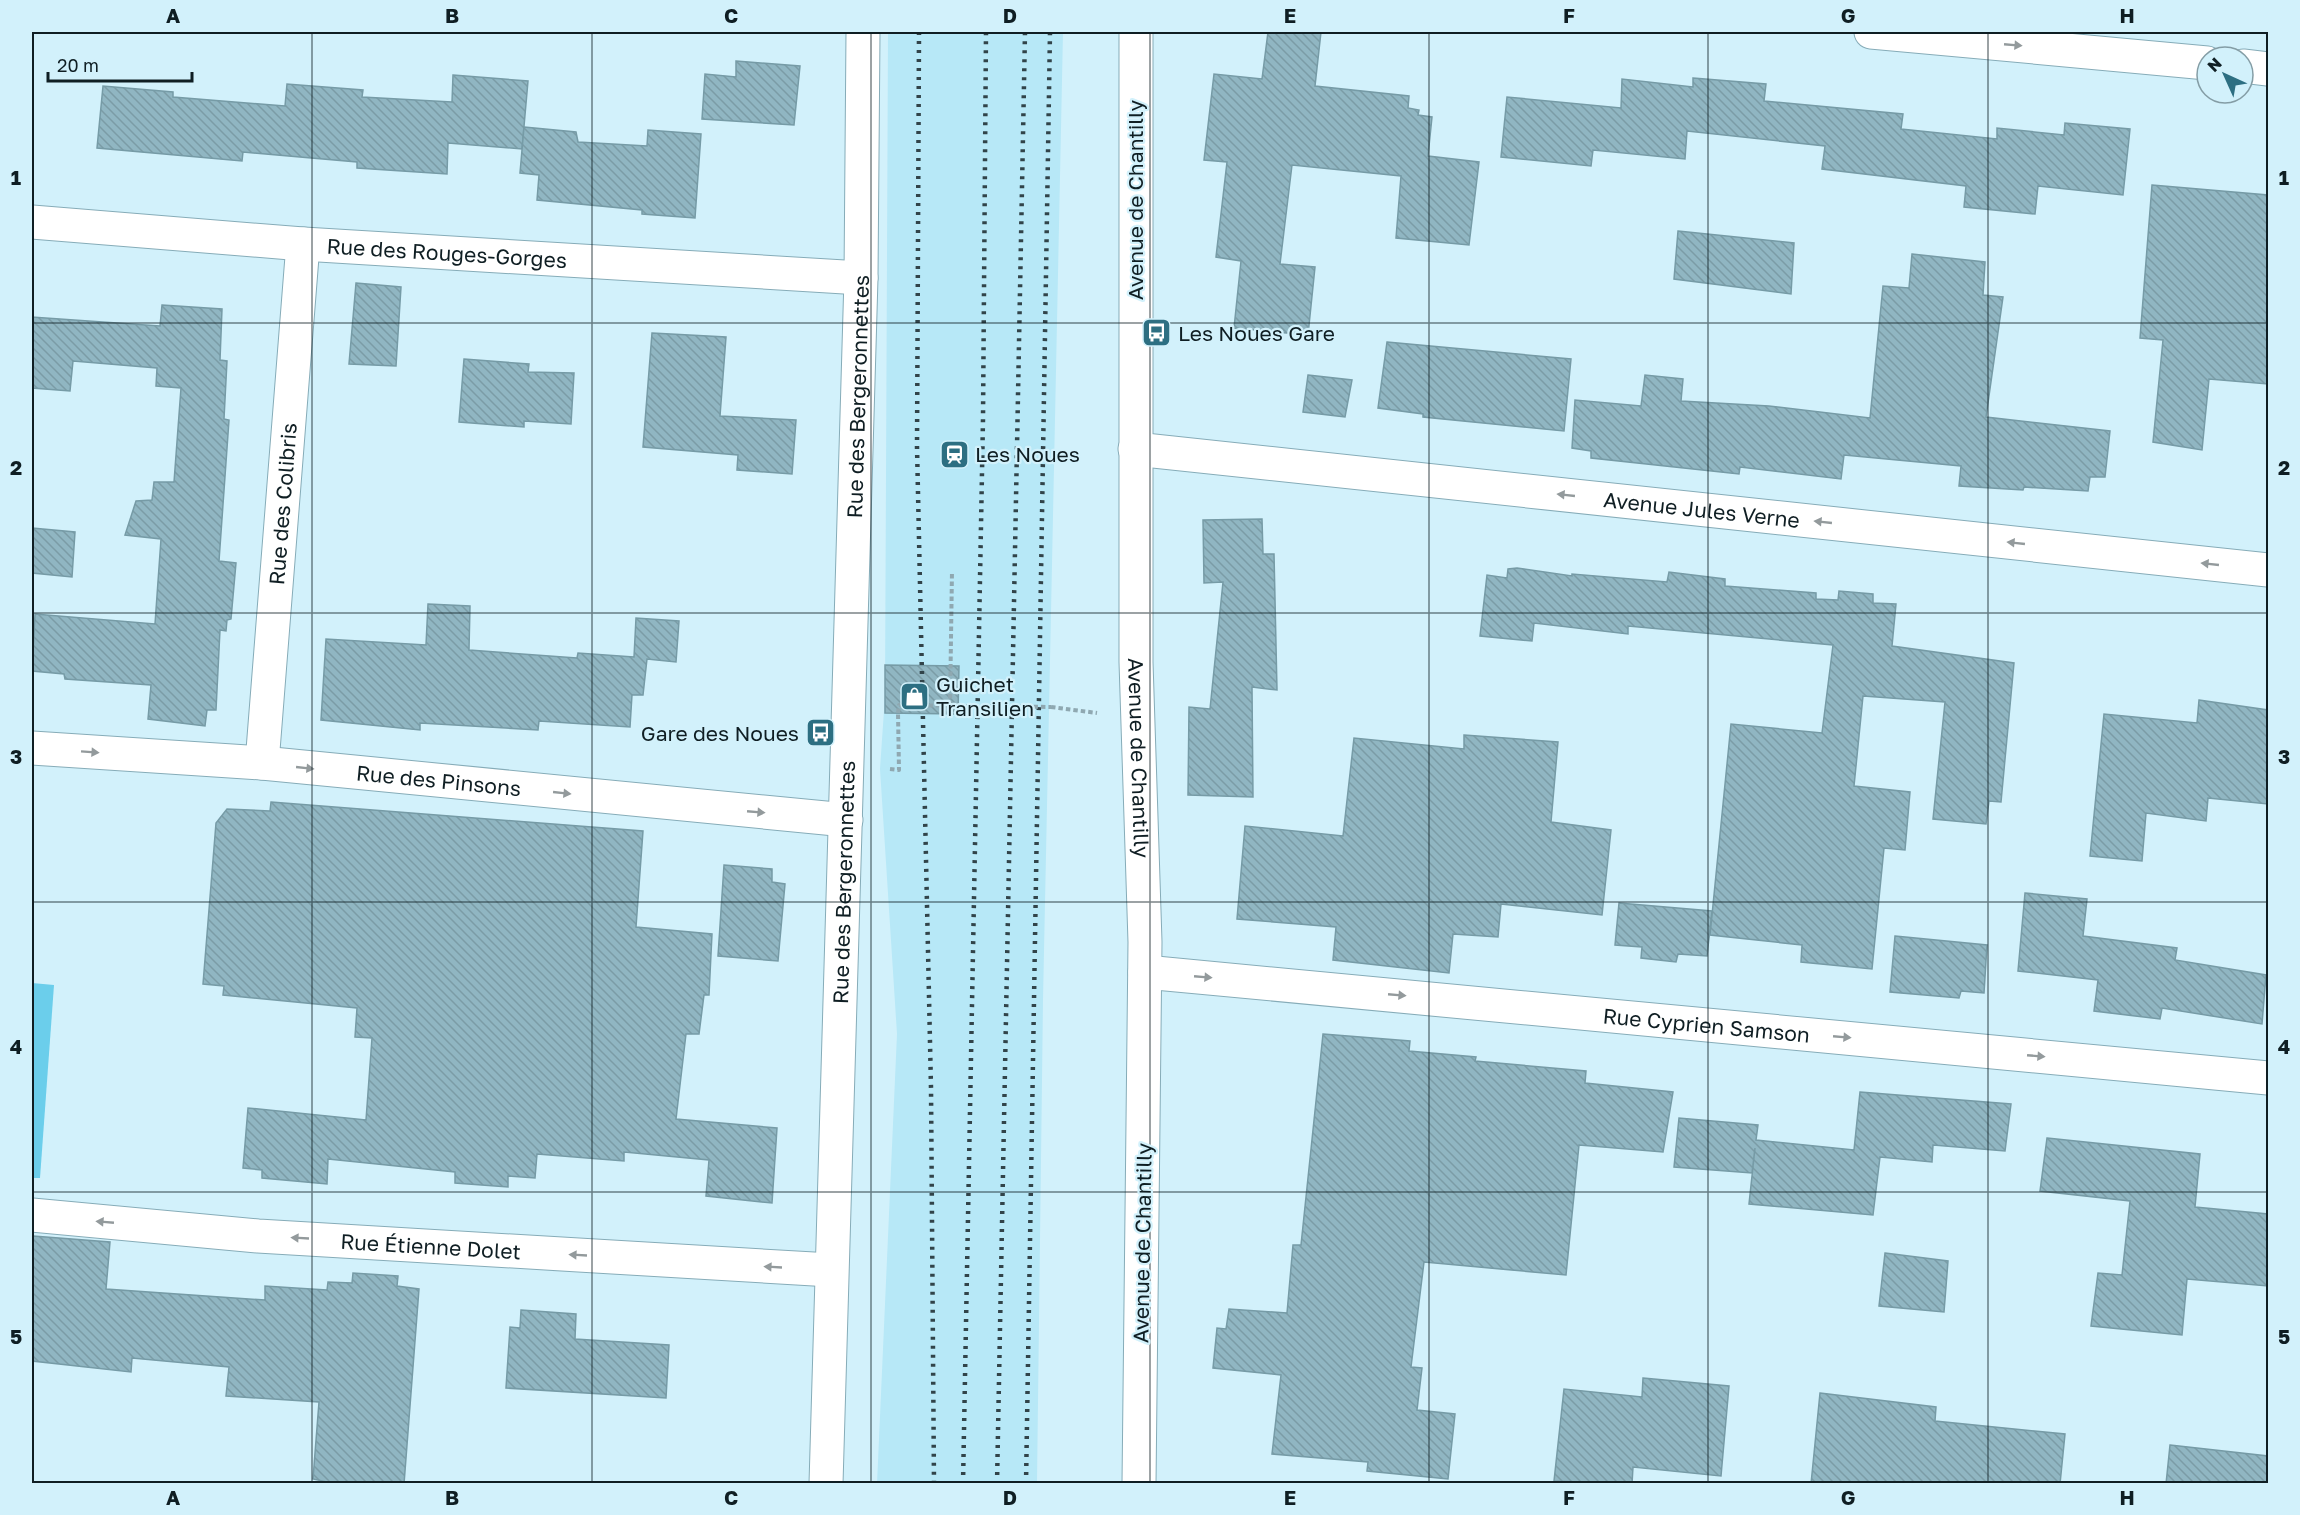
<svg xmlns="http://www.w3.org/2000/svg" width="2300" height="1515" font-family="'Golos Text',sans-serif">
  <defs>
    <pattern id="building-back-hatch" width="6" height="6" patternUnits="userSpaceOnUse" patternTransform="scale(1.5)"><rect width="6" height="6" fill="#90b6c2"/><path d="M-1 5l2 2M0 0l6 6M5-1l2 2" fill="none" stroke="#7b9ca6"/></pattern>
  </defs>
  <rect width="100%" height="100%" fill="#d2f1fb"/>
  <polygon fill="#b7e8f7" points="888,32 1063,32 1043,1000 1037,1483 877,1484 897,1034 880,769 885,696"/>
  <polygon fill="#6bceeb" points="32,983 54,985 40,1178 32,1178"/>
  <g fill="url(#building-back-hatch)" stroke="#769ba6" stroke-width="1.5">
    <polygon points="1268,32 1321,32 1315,86 1409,96 1408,108 1419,110 1418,115 1432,117 1428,156 1479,162 1469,245 1396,238 1401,176 1292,165 1280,264 1315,267 1308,335 1234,328 1241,261 1216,257 1227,162 1204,160 1214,74 1262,79"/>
    <polygon points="736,61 800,66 794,125 702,119 705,74 736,77"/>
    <polygon points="453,75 528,81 522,149 448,143 447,174 357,168 357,162 243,152 242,161 97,148 103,86 173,92 173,97 285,106 287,84 363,90 362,97 452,102"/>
    <polygon points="1693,78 1766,84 1764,101 1903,114 1901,129 1997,139 1997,128 2064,135 2065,123 2130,129 2123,195 2038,186 2035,214 1964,207 1966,186 1822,169 1825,146 1687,131 1685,159 1593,150 1591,166 1501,157 1507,97 1621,108 1622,79 1693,87"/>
    <polygon points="524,127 576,132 578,142 647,146 648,130 701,134 695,218 642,214 642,210 537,200 539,175 520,173"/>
    <polygon points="2152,185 2268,195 2268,384 2209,379 2202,450 2153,442 2163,340 2140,338"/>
    <polygon points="1678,231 1794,243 1791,294 1674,279"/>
    <polygon points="1912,254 1985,262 1983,295 2003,297 1986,417 2110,431 2105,477 2090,477 2088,491 2024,487 2023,490 1959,486 1961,466 1844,455 1841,479 1740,467 1739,474 1591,458 1591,451 1572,448 1575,400 1641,406 1645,375 1683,379 1681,401 1769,406 1870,418 1883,286 1909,288"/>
    <polygon points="356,283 401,287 396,366 349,364"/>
    <polygon points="162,305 222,309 220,360 227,361 224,419 229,420 219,561 236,563 231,619 227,620 226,631 220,630 216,710 207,710 205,726 148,719 151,685 65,679 64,674 32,671 35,614 155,624 161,539 125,535 136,501 152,500 154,482 174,482 181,388 156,386 157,368 73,361 70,391 32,388 32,317 160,326"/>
    <polygon points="652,333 726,337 720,416 796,420 792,474 737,470 738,455 643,447"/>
    <polygon points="1387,342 1571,359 1564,431 1423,417 1423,414 1378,408"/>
    <polygon points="464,359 529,364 528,372 574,373 571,424 524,421 524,427 459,422"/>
    <polygon points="1308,375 1352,380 1345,417 1303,412"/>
    <polygon points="1262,519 1263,554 1274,554 1277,690 1252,687 1253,797 1188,795 1189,707 1210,709 1223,582 1204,583 1203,520"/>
    <polygon points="32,528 75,532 72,577 32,573"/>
    <polygon points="1517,568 1572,576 1572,574 1667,582 1669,572 1725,579 1725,586 1816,593 1816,599 1838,600 1839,591 1873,594 1873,603 1896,604 1892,646 2014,663 2001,802 1989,801 1986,824 1933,819 1945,702 1863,696 1854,786 1910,792 1905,850 1884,848 1872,969 1801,962 1802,945 1710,935 1731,724 1822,733 1833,645 1628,626 1628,634 1534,623 1532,641 1480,636 1487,575 1507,578 1508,569"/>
    <polygon points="428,604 470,606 469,650 577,658 578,653 634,657 636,618 679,621 676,662 647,659 643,695 632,695 630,727 539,721 538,730 420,723 420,730 321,720 326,639 426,645"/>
    <polygon points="885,665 959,666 958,714 885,713"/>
    <polygon points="2199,700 2268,710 2268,804 2208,798 2206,821 2146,813 2142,861 2090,856 2104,714 2197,723"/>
    <polygon points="1464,735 1558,742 1551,822 1611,830 1602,915 1501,904 1498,937 1453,934 1449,973 1333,960 1336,927 1237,919 1245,826 1343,836 1354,738 1464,749"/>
    <polygon points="271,802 643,831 636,927 712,934 709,995 704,995 699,1034 686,1034 676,1119 777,1128 772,1203 706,1196 709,1160 624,1152 624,1161 537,1154 535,1178 508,1176 508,1187 455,1183 455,1172 328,1159 327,1184 262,1178 262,1170 243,1168 248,1108 366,1120 372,1038 355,1037 357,1008 223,995 224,986 203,984 216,823 227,809 270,811"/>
    <polygon points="724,865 772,869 772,882 785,884 778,961 718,956"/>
    <polygon points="2025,893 2087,899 2083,936 2177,948 2175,960 2266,975 2262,1024 2162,1008 2160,1019 2094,1011 2098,980 2018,971"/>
    <polygon points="1619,903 1712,911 1707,956 1678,954 1676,962 1641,958 1642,947 1615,945"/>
    <polygon points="1895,936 1987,945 1984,993 1961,991 1959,998 1890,992"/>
    <polygon points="1323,1034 1410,1041 1409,1051 1476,1057 1475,1061 1586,1071 1585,1083 1673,1092 1663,1152 1579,1145 1566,1275 1424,1262 1411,1367 1422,1368 1417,1410 1455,1414 1448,1479 1367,1471 1368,1462 1272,1454 1281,1375 1213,1368 1217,1328 1226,1329 1229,1309 1287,1313 1293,1245 1301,1245"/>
    <polygon points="1860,1092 2011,1104 2005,1151 1933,1145 1932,1162 1880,1157 1873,1215 1749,1204 1755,1148 1752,1173 1674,1167 1679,1118 1758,1125 1756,1140 1854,1150"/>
    <polygon points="2047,1138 2200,1154 2195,1207 2268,1214 2268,1286 2187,1279 2182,1335 2091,1326 2098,1273 2122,1275 2130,1201 2040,1191"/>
    <polygon points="33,1236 110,1242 106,1289 265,1300 265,1286 327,1290 328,1282 352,1283 353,1273 398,1276 397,1286 419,1289 404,1484 336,1484 313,1479 319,1402 226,1396 229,1367 132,1358 131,1372 32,1361"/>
    <polygon points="1885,1253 1948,1261 1944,1312 1879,1306"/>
    <polygon points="521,1310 576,1314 575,1339 669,1345 666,1398 506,1388 510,1327 520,1328"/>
    <polygon points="1643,1378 1729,1386 1721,1476 1633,1467 1632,1484 1554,1481 1564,1389 1642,1397"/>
    <polygon points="1820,1393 1936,1407 1935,1421 2065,1434 2060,1484 1811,1484"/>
    <polygon points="2170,1445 2268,1456 2268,1484 2166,1484"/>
  </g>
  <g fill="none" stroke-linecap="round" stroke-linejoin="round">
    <defs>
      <g id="street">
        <path id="s1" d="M1136,32V662L1145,942L1139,1484"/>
        <polyline points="1871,32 2207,63"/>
        <polyline points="2243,66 2268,69"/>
        <path id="s2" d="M32,222L303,244L861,278"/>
        <path id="s3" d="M1135,449L2268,570"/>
        <path id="s4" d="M32,748L262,763L846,820"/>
        <path id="s5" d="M262,763L303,244"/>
        <path id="s6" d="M1145,972L2268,1078"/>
        <path id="s7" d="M32,1215L258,1236L831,1270"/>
        <path id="s8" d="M826,1484L861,278L863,32"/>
      </g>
    </defs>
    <use href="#street" stroke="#86acb8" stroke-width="35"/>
    <g stroke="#8fa8b1" stroke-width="4" stroke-dasharray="4.5 3" stroke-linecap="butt">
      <polyline points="950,706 952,571"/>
      <polyline points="1051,707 1097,713"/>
      <polyline points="890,769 899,770 898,713"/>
    </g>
    <use href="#street" stroke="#fff" stroke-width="33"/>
    <g stroke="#314349" stroke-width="4.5" stroke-dasharray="3 6" stroke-linecap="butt">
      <polyline points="919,32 917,447 931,1088 934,1484"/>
      <polyline points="963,1484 983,419 986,32"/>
      <polyline points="997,1484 1025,32"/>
      <polyline points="1026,1484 1050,32"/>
    </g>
    <polyline stroke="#8fa8b1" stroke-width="4" stroke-dasharray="4.5 3" stroke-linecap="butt" points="898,713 899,705 1051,707"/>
  </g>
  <defs><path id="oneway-solid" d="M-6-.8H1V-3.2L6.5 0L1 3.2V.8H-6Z" transform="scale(1.5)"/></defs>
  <g fill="#939a9c">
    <use href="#oneway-solid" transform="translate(2013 45) rotate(5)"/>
    <use href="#oneway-solid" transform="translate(1566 495) rotate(-174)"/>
    <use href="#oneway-solid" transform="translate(1823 522) rotate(-174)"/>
    <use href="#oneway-solid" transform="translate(2016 543) rotate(-174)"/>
    <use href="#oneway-solid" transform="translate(2210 564) rotate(-174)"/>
    <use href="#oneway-solid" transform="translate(90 752) rotate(4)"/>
    <use href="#oneway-solid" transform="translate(305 768) rotate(6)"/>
    <use href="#oneway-solid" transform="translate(562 793) rotate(6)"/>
    <use href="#oneway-solid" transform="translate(756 812) rotate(5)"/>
    <use href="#oneway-solid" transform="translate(1203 977) rotate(5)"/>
    <use href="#oneway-solid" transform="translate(1397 995) rotate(5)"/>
    <use href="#oneway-solid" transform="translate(1842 1037) rotate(5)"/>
    <use href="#oneway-solid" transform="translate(2036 1056) rotate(5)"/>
    <use href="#oneway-solid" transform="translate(105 1222) rotate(-175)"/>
    <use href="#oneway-solid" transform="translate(300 1238) rotate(-177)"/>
    <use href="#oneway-solid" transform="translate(578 1255) rotate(-177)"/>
    <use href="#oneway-solid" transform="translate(773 1267) rotate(-177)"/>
  </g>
  <path fill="none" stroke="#0f1e23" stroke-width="1.5" stroke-opacity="0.55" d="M312,32V1484M592,32V1484M871,32V1484M1150,32V1484M1429,32V1484M1708,32V1484M1988,32V1484M32,323H2268M32,613H2268M32,902H2268M32,1192H2268"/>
  <defs>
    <symbol id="bus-square" viewBox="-11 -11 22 22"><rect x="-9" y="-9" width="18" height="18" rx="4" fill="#2d6f82" stroke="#d2f1fb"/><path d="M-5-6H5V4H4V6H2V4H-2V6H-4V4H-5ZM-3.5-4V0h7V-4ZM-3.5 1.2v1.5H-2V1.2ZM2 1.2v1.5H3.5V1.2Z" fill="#fff"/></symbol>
    <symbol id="station-square" viewBox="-11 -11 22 22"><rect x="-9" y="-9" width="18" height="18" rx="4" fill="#2d6f82" stroke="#d2f1fb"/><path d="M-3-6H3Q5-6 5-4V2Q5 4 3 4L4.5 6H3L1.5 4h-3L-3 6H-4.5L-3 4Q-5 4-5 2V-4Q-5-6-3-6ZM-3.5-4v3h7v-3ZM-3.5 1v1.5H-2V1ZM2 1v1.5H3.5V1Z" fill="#fff"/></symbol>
    <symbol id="shop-square" viewBox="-11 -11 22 22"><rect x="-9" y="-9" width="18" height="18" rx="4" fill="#2d6f82" stroke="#d2f1fb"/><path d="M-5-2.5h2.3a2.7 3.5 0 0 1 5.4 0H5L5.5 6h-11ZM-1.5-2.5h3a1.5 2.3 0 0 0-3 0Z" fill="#fff"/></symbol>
  </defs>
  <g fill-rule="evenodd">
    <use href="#bus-square" x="1140" y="316" width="33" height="33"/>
    <use href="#station-square" x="938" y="438" width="33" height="33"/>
    <use href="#shop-square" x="898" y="680" width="33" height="33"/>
    <use href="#bus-square" x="804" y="716" width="33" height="33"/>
  </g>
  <g text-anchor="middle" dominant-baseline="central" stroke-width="4.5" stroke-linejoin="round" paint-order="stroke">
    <g font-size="21" fill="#0f1e23" stroke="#d2f1fb">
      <text transform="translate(1135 200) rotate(-90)">Avenue de Chantilly</text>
      <text stroke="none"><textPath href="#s2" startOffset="416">Rue des Rouges-Gorges</textPath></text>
      <text stroke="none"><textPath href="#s8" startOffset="1088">Rue des Bergeronnettes</textPath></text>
      <text stroke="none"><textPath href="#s5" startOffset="260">Rue des Colibris</textPath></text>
      <text stroke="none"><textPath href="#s3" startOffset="570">Avenue Jules Verne</textPath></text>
      <text stroke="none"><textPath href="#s1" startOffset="726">Avenue de Chantilly</textPath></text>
      <text stroke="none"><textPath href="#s4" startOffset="408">Rue des Pinsons</textPath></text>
      <text stroke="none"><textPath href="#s8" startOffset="602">Rue des Bergeronnettes</textPath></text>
      <text stroke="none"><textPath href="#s6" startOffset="564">Rue Cyprien Samson</textPath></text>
      <text transform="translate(1142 1243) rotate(-89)">Avenue de Chantilly</text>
      <text stroke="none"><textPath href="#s7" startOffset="400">Rue Étienne Dolet</textPath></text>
    </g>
    <g font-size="21" fill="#0f1e23" stroke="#d2f1fb" text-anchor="start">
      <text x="1178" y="333">Les Noues Gare</text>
      <text x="975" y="454">Les Noues</text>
      <text x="936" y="684">Guichet<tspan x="936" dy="24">Transilien</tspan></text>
      <text x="799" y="733" text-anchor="end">Gare des Noues</text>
    </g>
  </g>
  <rect width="2300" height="1515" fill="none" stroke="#d2f1fb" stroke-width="66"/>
  <g transform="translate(2225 75) rotate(315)"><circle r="28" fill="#d2f1fb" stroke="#849da5" stroke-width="1.5"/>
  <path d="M0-4.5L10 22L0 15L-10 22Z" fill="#2d6f82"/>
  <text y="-9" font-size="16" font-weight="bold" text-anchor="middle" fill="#0f1e23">N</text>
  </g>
  <path d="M48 72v9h144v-9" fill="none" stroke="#0f1e23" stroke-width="3"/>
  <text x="57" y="72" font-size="18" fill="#0f1e23" stroke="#d2f1fb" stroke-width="4.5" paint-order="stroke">20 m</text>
  <rect x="33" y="33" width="2234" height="1449" fill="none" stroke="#0f1e23" stroke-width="2"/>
  <g font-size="20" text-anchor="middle" font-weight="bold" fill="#0f1e23">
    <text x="173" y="23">A</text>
    <text x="452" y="23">B</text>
    <text x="731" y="23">C</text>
    <text x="1010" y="23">D</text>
    <text x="1290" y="23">E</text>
    <text x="1569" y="23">F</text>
    <text x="1848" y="23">G</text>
    <text x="2127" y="23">H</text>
    <text x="16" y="185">1</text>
    <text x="2284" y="185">1</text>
    <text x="16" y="475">2</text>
    <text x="2284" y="475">2</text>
    <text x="16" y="764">3</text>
    <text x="2284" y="764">3</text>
    <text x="16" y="1054">4</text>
    <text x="2284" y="1054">4</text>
    <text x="16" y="1344">5</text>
    <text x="2284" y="1344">5</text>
    <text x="173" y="1505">A</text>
    <text x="452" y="1505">B</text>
    <text x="731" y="1505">C</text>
    <text x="1010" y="1505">D</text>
    <text x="1290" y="1505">E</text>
    <text x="1569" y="1505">F</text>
    <text x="1848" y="1505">G</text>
    <text x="2127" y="1505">H</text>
  </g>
</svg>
